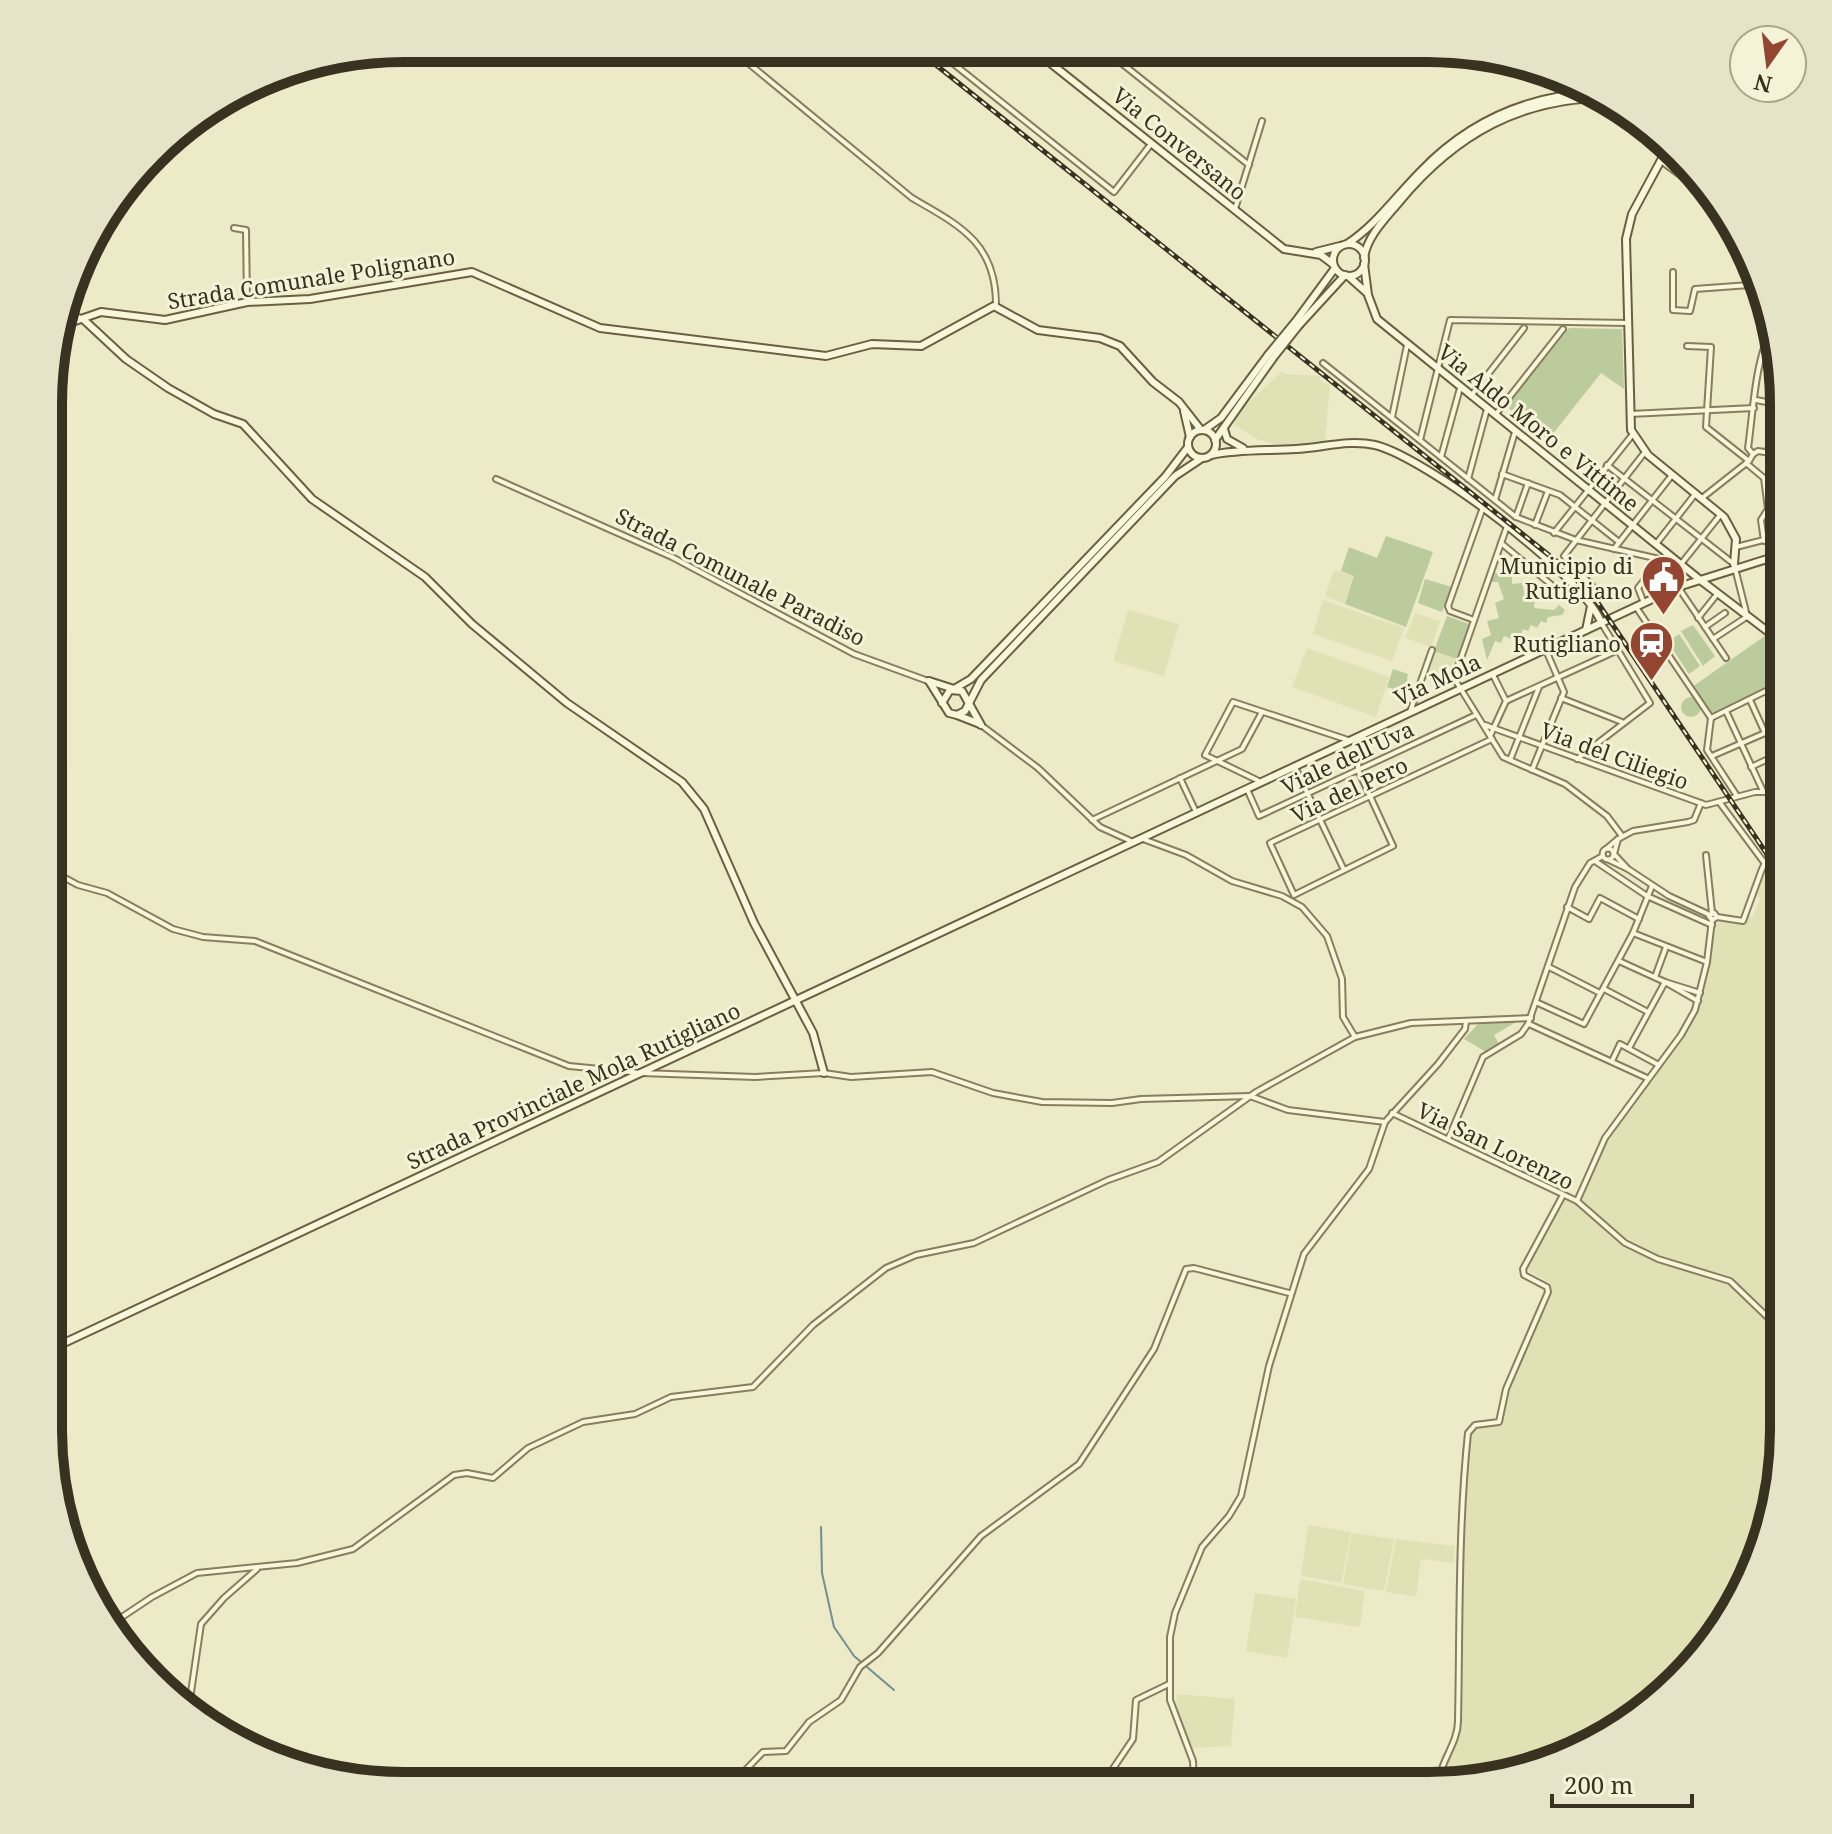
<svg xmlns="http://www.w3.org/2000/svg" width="1832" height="1834" font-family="'Noto Serif',serif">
  <rect width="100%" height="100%" fill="#edeac8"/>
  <g fill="#e0e2b6">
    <polygon points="1282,371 1285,374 1320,376 1322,382 1330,384 1325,441 1280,446 1257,439 1235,425 1237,414"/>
    <polygon points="1334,570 1355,576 1345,604 1325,596"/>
    <polygon points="1323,600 1404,628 1392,661 1313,634"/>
    <polygon points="1128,610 1179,624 1164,676 1113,661"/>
    <polygon points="1415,613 1440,621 1431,647 1405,638"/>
    <polygon points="1307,648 1389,677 1376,717 1292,687"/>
    <polygon points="1434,651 1457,659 1449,681 1426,674"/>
    <polygon points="1765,874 1783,895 1783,1330 1729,1277 1659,1258 1618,1238 1581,1202 1609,1135 1681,1039 1700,1008 1715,925 1721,921 1745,925 1748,916 1753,917 1760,898 1756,895"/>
    <polygon points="1564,1198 1577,1204 1625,1245 1655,1259 1731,1284 1783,1335 1783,1453 1747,1588 1645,1713 1543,1767 1440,1785 1440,1766 1458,1720 1459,1541 1470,1432 1472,1424 1496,1422 1550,1283 1524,1268"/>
    <polygon points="1308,1525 1351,1532 1341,1583 1301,1576"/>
    <polygon points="1352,1533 1394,1539 1384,1591 1343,1584"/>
    <polygon points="1396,1539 1455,1546 1453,1563 1421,1559 1416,1597 1386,1592"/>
    <polygon points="1300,1579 1365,1591 1360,1627 1295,1617"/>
    <polygon points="1255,1593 1296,1599 1287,1658 1246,1651"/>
    <polygon points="1177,1694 1235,1699 1231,1746 1191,1748 1176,1705"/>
    <polygon points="1435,1775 1436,1785 1395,1785 1395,1777"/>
  </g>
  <g fill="#bbcb9c">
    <polygon points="1569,328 1622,329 1624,389 1601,373 1548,440 1506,406"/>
    <polygon points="1386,536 1433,552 1406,627 1345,604 1354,576 1341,571 1349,547 1377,558"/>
    <polygon points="1495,573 1512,575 1512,584 1522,583 1525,596 1535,597 1534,608 1554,610 1559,605 1565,610 1562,615 1548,617 1546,623 1541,621 1537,628 1531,625 1528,631 1523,629 1521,635 1514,633 1511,639 1504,636 1501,643 1495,641 1487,660 1482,639 1491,635 1487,621 1499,618 1495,603 1504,599 1498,582 1491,582"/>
    <polygon points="1425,579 1452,587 1442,612 1418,603"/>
    <polygon points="1447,616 1469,624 1457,659 1434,651"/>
    <polygon points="1693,625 1715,656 1703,666 1681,631"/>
    <polygon points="1769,633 1781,644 1768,654 1775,684 1711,715 1692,687"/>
    <polygon points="1679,634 1700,666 1689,674 1668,642"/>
    <polygon points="1393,669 1408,674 1405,693 1387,687"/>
    <circle cx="1691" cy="707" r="10"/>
    <polygon points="1518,1021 1494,1035 1499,1044 1486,1052 1464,1039 1479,1023"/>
  </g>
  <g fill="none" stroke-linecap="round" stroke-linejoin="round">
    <polyline stroke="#6f908f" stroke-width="2" points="821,1527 822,1573 834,1627 854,1656 894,1690"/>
    <defs>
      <g id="street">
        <path d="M731,49L912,198C961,226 997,244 996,307"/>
        <polyline points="935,49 1114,192 1151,144"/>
        <polyline points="1105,50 1249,165"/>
        <polyline points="1671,153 1686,179 1727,218"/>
        <polyline points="1661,161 1684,178"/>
        <polyline points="1235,209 1262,121"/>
        <polyline points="234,228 246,230 247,302"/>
        <polyline points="1673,272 1673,310 1690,311 1695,289 1763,284"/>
        <polyline points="64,310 81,318"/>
        <polyline points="1767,338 1776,345"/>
        <polyline points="1687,346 1711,347 1706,427 1749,461"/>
        <polyline points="1323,363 1516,517 1576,540 1681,564 1721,514"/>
        <polyline points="1471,396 1524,328"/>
        <polyline points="1756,400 1777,404"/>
        <polyline points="1496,414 1563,329"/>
        <polyline points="1630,414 1754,408"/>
        <polyline points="1392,417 1407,345"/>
        <polyline points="1420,440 1450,320 1628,323"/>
        <polyline points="1768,451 1782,375"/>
        <path d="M1753,454L1748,448C1753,414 1755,356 1773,328"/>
        <polyline points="1753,454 1758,451 1783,455"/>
        <polyline points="1441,457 1460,388"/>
        <polyline points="1746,463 1764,478 1768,509 1761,520 1764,541"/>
        <polyline points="1607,465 1734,564 1746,612"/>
        <polyline points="1502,474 1560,495 1619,542"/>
        <polyline points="496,479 672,557 854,654 928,681"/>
        <polyline points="1468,479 1487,409"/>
        <polyline points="1702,498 1749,461 1753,454"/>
        <polyline points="1495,500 1515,432"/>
        <polyline points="1516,517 1528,483"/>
        <polyline points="1535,525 1548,491"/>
        <polyline points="1506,529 1454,678 1503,757 1565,784 1607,816 1622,836"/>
        <polyline points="1554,533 1633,434"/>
        <polyline points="1501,543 1571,601"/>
        <polyline points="1656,544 1696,493"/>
        <polyline points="1736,547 1783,535"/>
        <polyline points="1614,549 1672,475"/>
        <polyline points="1678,587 1726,658"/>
        <polyline points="1599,593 1564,556 1645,452"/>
        <polyline points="1644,603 1638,588 1661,559"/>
        <polyline points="1636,607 1711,718"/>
        <polyline points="1698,618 1718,593"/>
        <polyline points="1474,620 1450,611 1448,606 1482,510"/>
        <polyline points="1705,627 1725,613"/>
        <polyline points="1713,639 1748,616"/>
        <polyline points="1561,698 1622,722"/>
        <polyline points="1750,700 1765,733 1783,746"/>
        <polyline points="1506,701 1618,650"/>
        <polyline points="1726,711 1763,791"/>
        <polyline points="1410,712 1432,650"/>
        <polyline points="1711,718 1778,685 1771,657 1783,650"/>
        <polyline points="1711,718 1707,750 1737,796"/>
        <polyline points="981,725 1038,768 1100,827 1133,842"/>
        <polyline points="1485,725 1706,805 1755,792 1770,792 1783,783"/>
        <polyline points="1490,736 1506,701 1493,675"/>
        <polyline points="1359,737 1358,770 1393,846 1294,895 1270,843 1492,739"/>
        <polyline points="1712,756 1765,733"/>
        <polyline points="1577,759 1650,703 1602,624"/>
        <polyline points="1510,760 1539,687"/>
        <polyline points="1295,767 1344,870"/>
        <polyline points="1751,767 1783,752"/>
        <polyline points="1532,770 1564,692 1545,648"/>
        <polyline points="1180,778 1196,812"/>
        <polyline points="1261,782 1205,755 1233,702 1348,740"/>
        <polyline points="1247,789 1259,816 1476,715"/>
        <polyline points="1770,792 1783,802"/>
        <polyline points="1720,803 1783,888"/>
        <polyline points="1092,820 1242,749 1262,712"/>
        <polyline points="1143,839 1186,855 1232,881 1282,896 1302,907 1327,936 1342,979 1343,1017 1355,1037"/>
        <polyline points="1618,839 1633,831 1688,822 1694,820 1701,803"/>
        <polyline points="1776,840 1783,844"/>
        <circle cx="1608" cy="854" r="5.5"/>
        <polyline points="1606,849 1618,839 1614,854 1628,869 1609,860"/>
        <polyline points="1706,855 1712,913"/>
        <polyline points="1595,861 1647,896 1712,925"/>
        <polyline points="1628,869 1669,896 1710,915"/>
        <polyline points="52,871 78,885 107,893 173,929 203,937 255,941 569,1066 641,1073 755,1077 824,1073 851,1077 932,1072 993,1093 1042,1102 1112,1103 1141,1099 1250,1096 1288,1110 1385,1122"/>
        <polyline points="1567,907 1589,919 1600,898 1639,919"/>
        <polygon points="1714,913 1717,917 1712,920 1709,916"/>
        <polyline points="1717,917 1743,921 1762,869 1783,827"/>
        <polyline points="1633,933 1707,962"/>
        <polyline points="1619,961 1665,982 1700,993"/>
        <polyline points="1549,967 1600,993"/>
        <polyline points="1655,977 1666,947"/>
        <polyline points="1604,989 1648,1012"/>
        <polyline points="1538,1003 1584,1024 1633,933 1652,886"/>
        <polyline points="1529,1024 1647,1078"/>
        <polyline points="1629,1048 1665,982 1698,1001"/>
        <polyline points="1612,1061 1620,1044 1657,1064"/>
        <polyline points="1392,1113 1577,1201 1625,1243 1658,1259 1730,1281 1783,1332"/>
        <polyline points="1449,1137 1483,1057 1521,1034 1528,1024 1575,887 1590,863 1603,856"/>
        <polyline points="1577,1201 1605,1138 1681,1035 1695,1010 1707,962 1712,920"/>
        <polyline points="110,1625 152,1597 197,1573 297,1563 353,1549 454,1475 467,1473 493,1478 528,1448 583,1422 635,1414 671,1397 753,1387 813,1325 886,1268 916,1255 974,1243 1108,1180 1158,1162 1256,1092 1355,1037 1411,1023 1531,1018"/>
        <polyline points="189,1706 201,1624 224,1598 257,1569"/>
        <polyline points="731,1785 763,1752 786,1751 809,1722 841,1700 860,1667 878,1653 981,1536 1079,1464 1154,1349 1186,1269 1194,1268 1289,1293"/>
        <polyline points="1102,1785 1133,1739 1136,1700 1169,1684"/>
        <polyline points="1194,1785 1193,1761 1170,1700 1170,1637 1175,1613 1202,1547 1229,1516 1241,1496 1269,1366 1304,1254 1369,1169 1385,1122 1438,1064 1465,1029 1466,1021"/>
        <path d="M1439,1785C1439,1762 1458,1744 1458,1721C1460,1625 1458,1529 1468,1433L1475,1425L1499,1422L1506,1389L1548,1292L1547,1287L1524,1275L1523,1269L1563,1195"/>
      </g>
      <g id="secondary">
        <polyline points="1034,50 1284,249 1321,255 1333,264"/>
        <polyline points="1667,149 1632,214 1626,239 1631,430 1648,455 1724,517 1736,539 1734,564"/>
        <path d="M1347,244C1376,225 1396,196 1421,171C1468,122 1527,96 1595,92"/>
        <circle cx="1349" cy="260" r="16"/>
        <polyline points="1316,252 1340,246"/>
        <path d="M1364,258C1367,236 1386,218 1400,201C1455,135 1521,97 1609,98"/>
        <polyline points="1364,264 1368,295 1377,319 1699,579 1783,643"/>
        <polyline points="1348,276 1366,292"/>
        <polyline points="83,319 126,359 168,388 214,414 243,424 312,499 425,577 472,624 567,703 682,782 704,809 754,923 813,1033 824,1073"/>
        <polyline points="1296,321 1335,268"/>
        <polyline points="1300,324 1345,275"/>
        <polyline points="58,327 101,312 165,320 247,302 310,299 472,272 600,328 826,356 872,344 921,346 994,306 1038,330 1100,338 1120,346 1153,382 1179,402 1201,430"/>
        <polyline points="1184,411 1190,437"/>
        <polyline points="1224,429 1227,439 1243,448"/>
        <polyline points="1204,430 1221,418 1268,355"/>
        <circle cx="1202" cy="444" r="14"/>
        <polyline points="1215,440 1273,358"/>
        <path d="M1211,455C1240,449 1266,451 1296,449C1322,448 1348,439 1375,445C1425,457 1584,575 1602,624"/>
        <polyline points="1586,630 1591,606"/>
        <polyline points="929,681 949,713 957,715 965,711 981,680 1175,476 1202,458"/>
        <polyline points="929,681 954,689 971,679 1165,477 1188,447"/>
        <polyline points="942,703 950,690 962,691 981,725"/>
        <polyline points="957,715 980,724"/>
        <polyline points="49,1350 1678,587 1783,554"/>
      </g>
    </defs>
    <use href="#street" stroke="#887e5e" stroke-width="8"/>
    <use href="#secondary" stroke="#6a5f41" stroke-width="10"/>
    <use href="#street" stroke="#f8f6db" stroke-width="4"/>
    <use href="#secondary" stroke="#f8f6db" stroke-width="6"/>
    <defs>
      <polyline id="rail" points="916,49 1575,576 1598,603 1783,878"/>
    </defs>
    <use href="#rail" stroke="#393221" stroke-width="5"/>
    <use href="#rail" stroke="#f5f3d7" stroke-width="2" stroke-dasharray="6" stroke-linecap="butt"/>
    <defs>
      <g id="secondary-bridge">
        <polyline points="1268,355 1296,321"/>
        <polyline points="1273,358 1300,324"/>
      </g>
    </defs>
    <use href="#secondary-bridge" stroke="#6a5f41" stroke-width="10" stroke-linecap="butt"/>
    <use href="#secondary-bridge" stroke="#f8f6db" stroke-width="6"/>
  </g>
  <defs>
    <symbol id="civic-pin" viewBox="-11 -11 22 30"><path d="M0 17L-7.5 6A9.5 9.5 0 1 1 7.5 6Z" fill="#954630" stroke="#f5f3d7"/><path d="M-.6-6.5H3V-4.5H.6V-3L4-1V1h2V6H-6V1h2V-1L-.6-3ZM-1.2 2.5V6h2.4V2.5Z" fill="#fff"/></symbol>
    <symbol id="station-pin" viewBox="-11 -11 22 30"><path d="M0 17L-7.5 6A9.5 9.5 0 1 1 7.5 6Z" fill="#954630" stroke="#f5f3d7"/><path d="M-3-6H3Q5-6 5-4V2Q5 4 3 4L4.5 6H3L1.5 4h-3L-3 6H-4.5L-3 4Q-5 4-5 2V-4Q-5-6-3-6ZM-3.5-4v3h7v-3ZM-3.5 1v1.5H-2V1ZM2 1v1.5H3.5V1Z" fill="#fff"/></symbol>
  </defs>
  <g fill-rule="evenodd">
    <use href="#civic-pin" x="1638" y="552" width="51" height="69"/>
    <use href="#station-pin" x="1626" y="618" width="51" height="69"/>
  </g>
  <g text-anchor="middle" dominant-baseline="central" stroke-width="6" stroke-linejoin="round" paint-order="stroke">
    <g font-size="22" fill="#393221" stroke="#f5f3d7">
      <text transform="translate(1180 143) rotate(39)">Via Conversano</text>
      <text transform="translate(311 278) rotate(-9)">Strada Comunale Polignano</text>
      <text transform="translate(1539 427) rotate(39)">Via Aldo Moro e Vittime</text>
      <text transform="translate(741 576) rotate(27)">Strada Comunale Paradiso</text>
      <text transform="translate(1437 679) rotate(-25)">Via Mola</text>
      <text transform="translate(1615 755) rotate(20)">Via del Ciliegio</text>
      <text transform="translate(1347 757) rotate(-25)">Viale dell'Uva</text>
      <text transform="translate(1349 789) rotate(-25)">Via del Pero</text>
      <text transform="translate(573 1085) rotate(-25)">Strada Provinciale Mola Rutigliano</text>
      <text transform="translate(1496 1145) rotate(26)">Via San Lorenzo</text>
    </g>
    <g font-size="22" fill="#393221" stroke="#f5f3d7" text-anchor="end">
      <text x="1633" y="565">Municipio di<tspan x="1633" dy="25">Rutigliano</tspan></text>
      <text x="1621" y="643">Rutigliano</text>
    </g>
  </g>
  <path d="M0 0H1832V1834H0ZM404 62H1428A342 342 0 0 1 1770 404V1430A342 342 0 0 1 1428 1772H404A342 342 0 0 1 62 1430V404A342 342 0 0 1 404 62Z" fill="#e6e4c8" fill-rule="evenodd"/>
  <path fill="none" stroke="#393221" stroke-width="10" d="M404 62H1428A342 342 0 0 1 1770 404V1430A342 342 0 0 1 1428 1772H404A342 342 0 0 1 62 1430V404A342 342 0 0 1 404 62Z"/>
  <g transform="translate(1768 64) rotate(194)"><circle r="38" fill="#f5f3d7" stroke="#aaa68e" stroke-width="2"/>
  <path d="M0-6L14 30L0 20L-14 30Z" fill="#954630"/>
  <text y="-12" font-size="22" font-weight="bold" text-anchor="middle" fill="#393221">N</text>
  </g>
  <path d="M1552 1794v12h140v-12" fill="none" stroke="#393221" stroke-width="4"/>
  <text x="1564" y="1794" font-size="24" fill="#393221" stroke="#f5f3d7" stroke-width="6" paint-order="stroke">200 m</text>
</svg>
